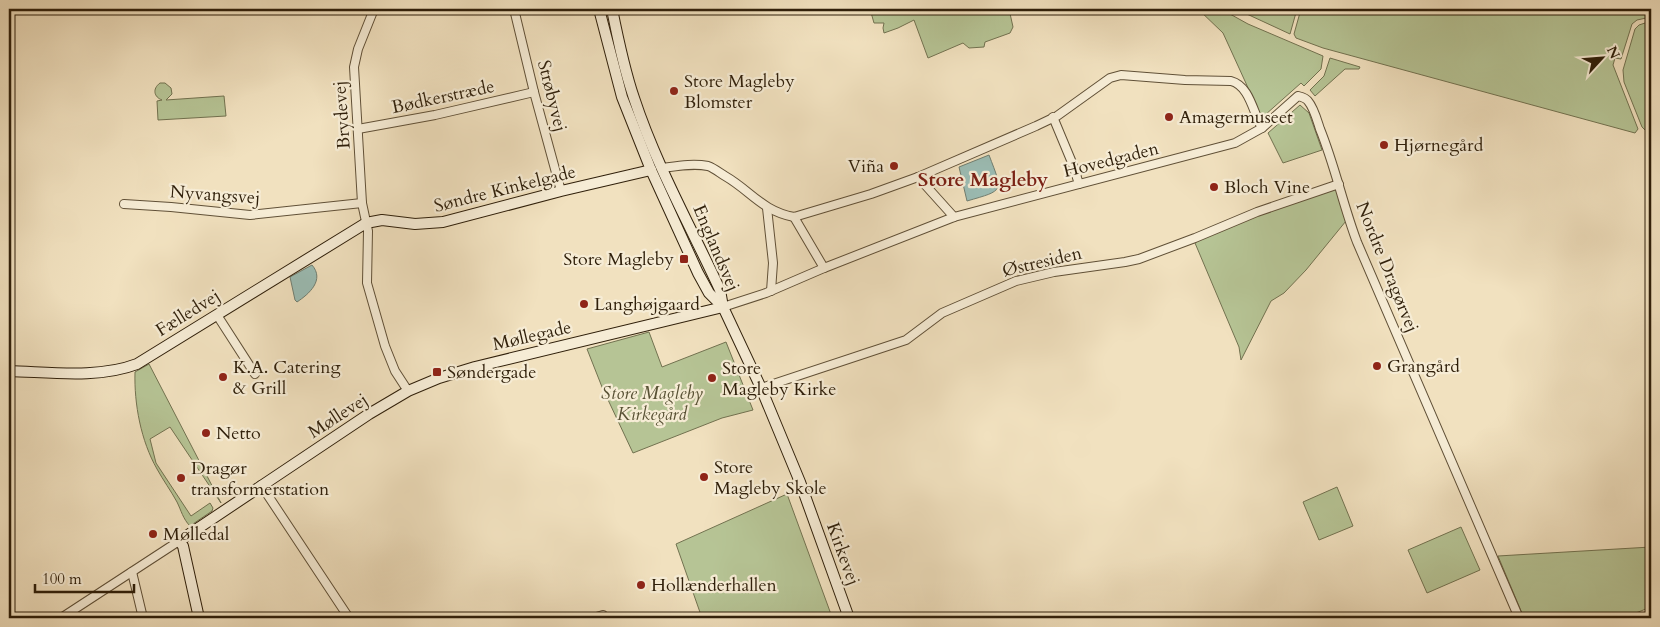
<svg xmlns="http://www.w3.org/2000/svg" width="1660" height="627" font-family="Cardo,serif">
  <rect width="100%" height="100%" fill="#f1e1bf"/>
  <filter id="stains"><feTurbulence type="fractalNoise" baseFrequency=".004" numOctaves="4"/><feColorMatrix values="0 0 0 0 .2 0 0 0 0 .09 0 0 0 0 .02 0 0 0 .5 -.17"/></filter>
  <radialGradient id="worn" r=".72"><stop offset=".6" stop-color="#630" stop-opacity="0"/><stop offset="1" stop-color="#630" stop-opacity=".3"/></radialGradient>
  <g fill="#b6c495" stroke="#727250">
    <polygon points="870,9 1009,9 1013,27 1010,33 985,42 984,47 969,48 963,43 928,58 914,20 898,28 884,33 883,28 884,23 874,23"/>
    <polygon points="1198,9 1221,9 1248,24 1323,56 1321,69 1304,86 1301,83 1265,115 1260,114 1223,33"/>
    <polygon points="1236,9 1297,9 1290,34"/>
    <polygon points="1301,9 1651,9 1651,17 1637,20 1632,24 1621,59 1615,58 1613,65 1638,129 1635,133 1323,48 1296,38 1294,34"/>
    <polygon points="1651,21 1651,136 1642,127 1624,82 1623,70 1635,29 1639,25"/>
    <polygon points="1330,58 1360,67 1359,69 1345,69 1315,96 1310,90 1324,76"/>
    <path d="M160,83H165L171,88L172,94L166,100L224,96L226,116L158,120L157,101L162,100C154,97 152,89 160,83Z"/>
    <polygon points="1300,105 1309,113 1322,150 1283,163 1268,133"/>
    <polygon points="1336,187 1346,221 1306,270 1284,293 1271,301 1241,360 1239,347 1195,243 1197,240 1269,211"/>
    <polygon points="649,332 662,367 726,342 753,410 722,418 633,453 602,387 587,349"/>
    <path d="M149,364L221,503L170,427L150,439L156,463L191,516L210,503L213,508L212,511L190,526C183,519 181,510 177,502C171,491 163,480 157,469C141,441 134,404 135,372Z"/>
    <polygon points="1337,487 1353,526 1319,540 1303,502"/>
    <polygon points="787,494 832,617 702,618 676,544"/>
    <polygon points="1461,527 1480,570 1427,593 1408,550"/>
    <polygon points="1651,547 1651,607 1623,618 1524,618 1498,556"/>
  </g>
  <g fill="#9bbdb5" stroke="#707e71">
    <path d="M989,155C1003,192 1005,190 967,201L959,167Z"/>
    <path d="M312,265C325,280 309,294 297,302L295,300L290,277Z"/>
  </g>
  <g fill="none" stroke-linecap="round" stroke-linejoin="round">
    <defs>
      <g id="street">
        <polyline points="374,9 358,49 354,67 362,203 368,231 367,283 385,346 395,371 408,391"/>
        <polyline points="514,9 534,92 561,191"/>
        <polyline points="1053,117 1073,165 1079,184"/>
        <polyline points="358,129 435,115 534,92"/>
        <path d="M662,168C677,166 693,163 708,166C714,168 720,173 725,176C751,191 762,211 794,217L871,194L918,177L1036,126L1057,116L1110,78L1121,75L1185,80L1231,81C1250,86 1253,113 1262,128"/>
        <polyline points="918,177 954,217"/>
        <polyline points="124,204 171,207 250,215 362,203"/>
        <polyline points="767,208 773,263 771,291"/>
        <polyline points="794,217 824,268"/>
        <path d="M723,307L766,293L824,268L954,217L1235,143L1262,128L1298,96C1302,97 1306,98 1308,101C1314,108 1317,120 1320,129C1335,166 1343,205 1357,242L1519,618"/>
        <polyline points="217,315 255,374"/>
        <polyline points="761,388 906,340 942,313 1016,281 1054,272 1125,262 1139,259 1195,238 1257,212 1339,184"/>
        <polyline points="261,485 349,618"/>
        <polyline points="132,572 143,618"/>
        <polyline points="61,618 179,541"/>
        <polyline points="593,618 603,615"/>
      </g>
      <g id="secondary">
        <polyline points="599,9 622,97 651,170 698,273 709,293 723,307"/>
        <path d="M612,9C618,39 624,69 634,98C656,165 691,227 720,290L723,307L761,388L800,482L849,618"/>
        <path d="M9,371C49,372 98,379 137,364L366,223L382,220L415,224L443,222L561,191L651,170"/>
        <polyline points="199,618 183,546 179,541 369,414 408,391 439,378 475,367 723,307"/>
      </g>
    </defs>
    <use href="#street" stroke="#605037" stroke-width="10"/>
    <use href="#secondary" stroke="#2f1f0a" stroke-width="12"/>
    <use href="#street" stroke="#f6ecd5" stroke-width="8"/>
    <use href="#secondary" stroke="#f6ecd5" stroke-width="10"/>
  </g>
  <g fill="#8f2418" stroke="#f6ecd5" stroke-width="2">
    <circle cx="674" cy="91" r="5"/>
    <circle cx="1169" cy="117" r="5"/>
    <circle cx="1384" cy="145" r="5"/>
    <circle cx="894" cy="166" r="5"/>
    <circle cx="1214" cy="187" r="5"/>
    <rect x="679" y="254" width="10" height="10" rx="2.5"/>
    <circle cx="584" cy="304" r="5"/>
    <circle cx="1377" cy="366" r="5"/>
    <rect x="432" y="367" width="10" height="10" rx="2.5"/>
    <circle cx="223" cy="377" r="5"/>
    <circle cx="712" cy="378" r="5"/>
    <circle cx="206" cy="433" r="5"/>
    <circle cx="704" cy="477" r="5"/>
    <circle cx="181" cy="478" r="5"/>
    <circle cx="153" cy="534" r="5"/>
    <circle cx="641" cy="585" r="5"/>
  </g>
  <g text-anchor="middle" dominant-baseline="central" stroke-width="4.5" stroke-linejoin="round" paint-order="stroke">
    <g font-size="18" fill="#2f1f0a" stroke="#f6ecd5" text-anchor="start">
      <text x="684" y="81">Store Magleby<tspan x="684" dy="21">Blomster</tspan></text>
      <text x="1179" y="117">Amagermuseet</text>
      <text x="1394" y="145">Hjørnegård</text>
      <text x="884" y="166" text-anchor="end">Viña</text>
      <text x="1224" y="187">Bloch Vine</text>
      <text x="674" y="259" text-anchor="end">Store Magleby</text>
      <text x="594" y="304">Langhøjgaard</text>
      <text x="1387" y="366">Grangård</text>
      <text x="233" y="367">K.A. Catering<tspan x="233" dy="21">&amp; Grill</tspan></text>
      <text x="722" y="368">Store<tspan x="722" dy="21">Magleby Kirke</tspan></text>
      <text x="447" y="372">Søndergade</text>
      <text x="216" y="433">Netto</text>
      <text x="714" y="467">Store<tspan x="714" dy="21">Magleby Skole</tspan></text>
      <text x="191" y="468">Dragør<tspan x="191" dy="21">transformerstation</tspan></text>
      <text x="163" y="534">Mølledal</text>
      <text x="651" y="585">Hollænderhallen</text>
    </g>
    <g font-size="18" fill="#2f1f0a" stroke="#f6ecd5">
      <text transform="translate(552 96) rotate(76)">Strøbyvej</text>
      <text transform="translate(443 97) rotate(-12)">Bødkerstræde</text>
      <text transform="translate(342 115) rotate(-94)">Brydevej</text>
      <text transform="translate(1111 160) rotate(-14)">Hovedgaden</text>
      <text transform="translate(505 189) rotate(-14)">Søndre Kinkelgade</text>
      <text transform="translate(215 195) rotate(4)">Nyvangsvej</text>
      <text transform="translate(716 248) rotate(67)">Englandsvej</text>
      <text transform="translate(1042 262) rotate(-13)">Østresiden</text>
      <text transform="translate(1387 267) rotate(68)">Nordre Dragørvej</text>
      <text transform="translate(188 313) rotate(-32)">Fælledvej</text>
      <text transform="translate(532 336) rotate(-13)">Møllegade</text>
      <text transform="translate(338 416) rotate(-33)">Møllevej</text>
      <text transform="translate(843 554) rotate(70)">Kirkevej</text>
    </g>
    <g font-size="18" font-style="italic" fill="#585134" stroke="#f6ecd5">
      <text x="652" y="393">Store Magleby<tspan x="652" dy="21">Kirkegård</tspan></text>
    </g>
    <g font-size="20" font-weight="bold" fill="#7a1f14" stroke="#f6ecd5">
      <text x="983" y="179">Store Magleby</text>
    </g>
  </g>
  <rect width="1660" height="627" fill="none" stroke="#f1e1bf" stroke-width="30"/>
  <rect x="10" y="10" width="1640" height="607" fill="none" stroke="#2f1f0a" stroke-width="2.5"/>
  <rect x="15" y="15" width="1630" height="597" fill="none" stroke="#2f1f0a"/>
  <g transform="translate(1602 58) rotate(64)" stroke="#f6ecd5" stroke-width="4" paint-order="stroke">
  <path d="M0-4L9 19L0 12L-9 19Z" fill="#2f1f0a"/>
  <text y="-8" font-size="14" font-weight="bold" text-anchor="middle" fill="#2f1f0a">N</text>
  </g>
  <path d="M35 584v8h99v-8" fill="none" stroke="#2f1f0a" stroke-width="2.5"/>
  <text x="42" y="584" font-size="15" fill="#2f1f0a" stroke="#f6ecd5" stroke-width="4" paint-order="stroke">100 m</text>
  <rect width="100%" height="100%" filter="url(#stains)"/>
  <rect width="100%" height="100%" fill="url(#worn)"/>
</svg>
